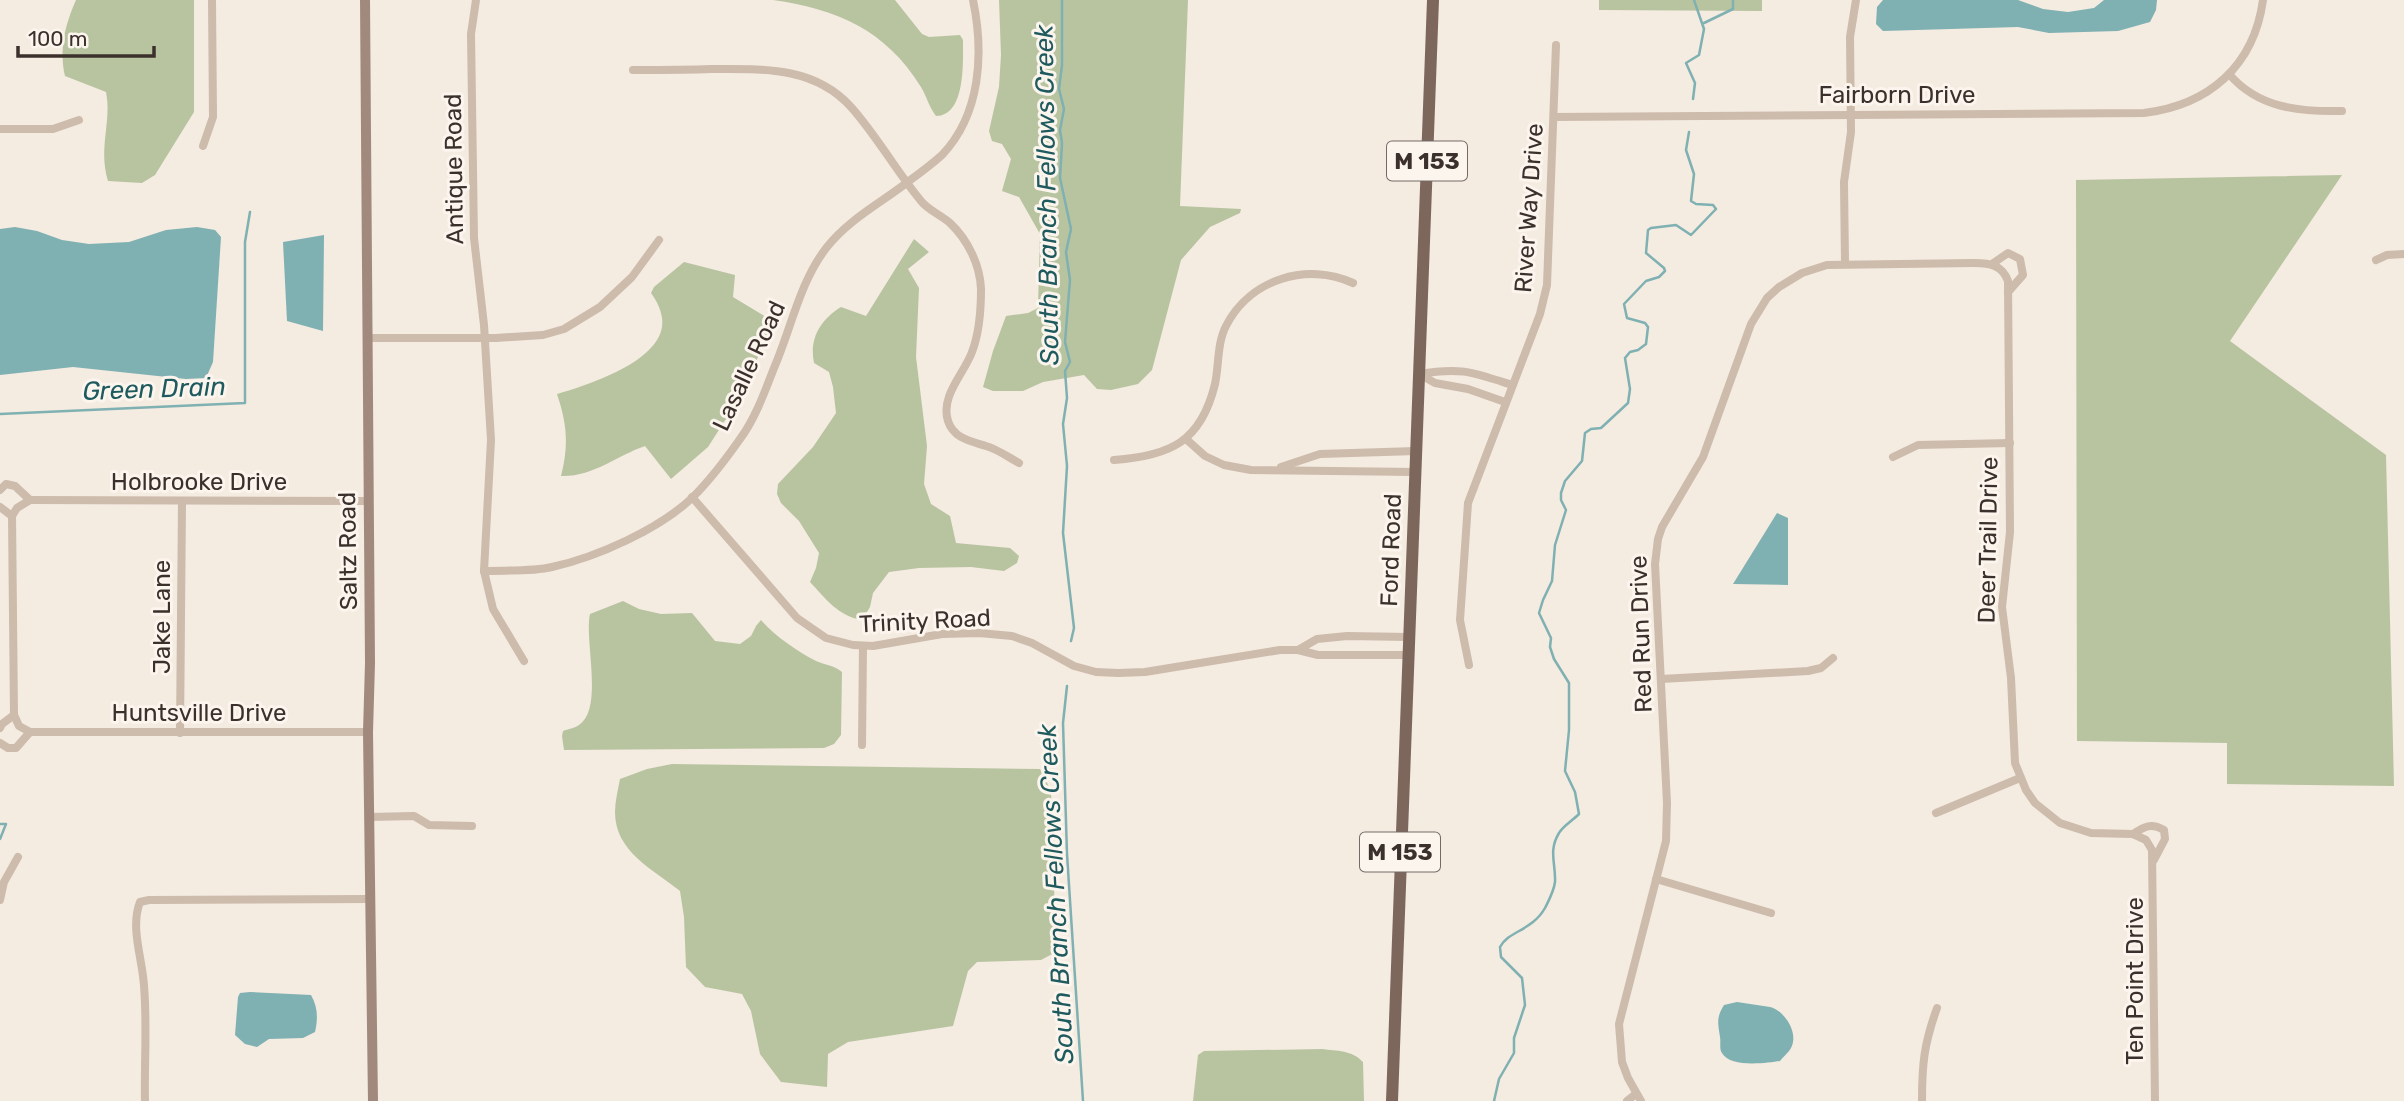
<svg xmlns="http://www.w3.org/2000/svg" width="2404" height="1101" font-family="Rubik,sans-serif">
  <rect width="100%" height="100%" fill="#f4ebe1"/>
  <g fill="#b8c4a0">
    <path d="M76,0H194V112L155,175L142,183L108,181C98,147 112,122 106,92L65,76C59,49 65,25 76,0Z"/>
    <path d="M773,0H895L922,34L929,37L960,35L963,40C963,61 966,116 936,116C929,107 927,97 921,87C886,30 837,9 773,0Z"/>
    <polygon points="999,0 1188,0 1180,206 1241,209 1240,213 1210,227 1181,260 1152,370 1138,384 1111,390 1097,389 1084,375 1043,382 1023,391 993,391 983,387 993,351 1006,316 1028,313 1038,308 1040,234 1019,197 1002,191 1011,159 1002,144 992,141 989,131 999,87 1001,55"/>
    <polygon points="1599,0 1762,0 1762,11 1599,10"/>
    <polygon points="2342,175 2230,341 2386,455 2394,786 2227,784 2227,743 2077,741 2076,180"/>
    <path d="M914,239L929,252L908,269L919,288L916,357L927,446L924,484L931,504L950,516L956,543L1010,548L1019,556L1017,563L1004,571L971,567L919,568L889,572L873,593L870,607L862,620C838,616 826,599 810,582L816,568L819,553L799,521L781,503L777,494L778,484L813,447L836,413L833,387L829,372L814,363C809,339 820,320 841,307L866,316Z"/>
    <path d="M684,262L735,275L733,297L771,320L767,337L740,397L708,447L671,479L645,446C616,456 593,477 561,476C569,445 567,424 557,394C587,385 668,360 662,318C661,309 656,300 651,293L654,287Z"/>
    <path d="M623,601L639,609L661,614L692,613L715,641L740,644L751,636L756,626L761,620C775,636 797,651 816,661C825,665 834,665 842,672L841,735L834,744L824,748L564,750L562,736L563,731C568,729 575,728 579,725C604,708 584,640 590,614Z"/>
    <path d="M672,764L1040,769L1051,791L1056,952L1041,960L977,962L968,971L953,1026L848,1042L828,1054L827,1087L781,1082L760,1054L751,1011L742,994L705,987L686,967L684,917L680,891C653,869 615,852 615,812C615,801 618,790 620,779L647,769Z"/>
    <path d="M1322,1049C1337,1051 1352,1050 1363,1062L1364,1101H1193L1198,1055L1204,1051Z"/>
  </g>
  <g fill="#7fb0b2">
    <polygon points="1883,0 2018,0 2043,9 2068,12 2094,8 2104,0 2157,0 2156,10 2150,22 2118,31 2049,33 2018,27 1883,31 1876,24 1877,7"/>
    <polygon points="15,227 37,231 62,240 89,244 129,242 166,230 197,227 215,230 221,237 213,362 206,378 186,379 73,367 0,375 0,229"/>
    <polygon points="324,235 323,331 287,321 283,242"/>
    <polygon points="1777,513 1788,518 1788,585 1733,584"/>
    <path d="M250,992L311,995C318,1007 318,1019 315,1032L303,1038L269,1039L257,1047L245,1044L235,1035L238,997L240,993Z"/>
    <path d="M1737,1002C1748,1004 1759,1005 1770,1007C1785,1011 1799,1033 1791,1048C1789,1052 1783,1057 1780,1061C1766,1063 1730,1068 1722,1053C1719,1049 1721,1042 1720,1037C1718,1023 1716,1018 1724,1005Z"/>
  </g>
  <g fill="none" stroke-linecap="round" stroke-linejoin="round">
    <g stroke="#7fb0b2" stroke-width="2.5">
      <polyline points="1062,0 1062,65 1059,89 1064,109 1060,130 1062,143 1060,178 1071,229 1066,252 1070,280 1065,342 1070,362 1065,371 1067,398 1063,424 1067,466 1063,533 1074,628 1071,641"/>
      <polyline points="1704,23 1733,9 1733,0"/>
      <polyline points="1693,99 1695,83 1686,63 1699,55 1704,29 1694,0"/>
      <polyline points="0,414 245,403 245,242 250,212"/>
      <polyline points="1067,686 1063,723 1067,854 1083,1101"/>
      <polyline points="0,824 6,824 0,839"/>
      <path d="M1494,1101L1499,1079L1514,1053V1038L1525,1005L1522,978L1501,957L1500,947C1508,931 1532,931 1545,908C1549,900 1554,891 1555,882C1556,864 1548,851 1559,833C1563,826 1572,821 1579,814L1575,792L1565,771L1569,730V683L1554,659L1550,647L1551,638L1539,613L1543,600L1552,581L1555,545L1566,510L1561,500V493L1565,481L1582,461L1585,433L1591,429L1601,428L1628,403L1630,389L1625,358L1630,352L1638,350L1646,344L1648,327L1645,323L1627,318L1624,304L1646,281L1659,277L1665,271L1664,268L1646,253L1648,230L1651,228L1676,225L1691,235L1716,209L1713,205L1696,204L1691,201L1694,174L1686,150L1689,132"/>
    </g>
    <g stroke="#cdbbac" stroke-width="8">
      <polyline points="476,0 471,34 474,238 484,325 491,440 484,571 493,609 524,661"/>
      <path d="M633,70C659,70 686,70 712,69C762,69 814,66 851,107C877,136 896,171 921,201C928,210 941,215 950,223C968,240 980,265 981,289C981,309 979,334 972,352C964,374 940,396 948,421C954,439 971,441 986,446C997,449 1008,457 1019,463"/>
      <path d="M2229,74C2258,108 2299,112 2342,111"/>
      <path d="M1554,117L2144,113C2209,105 2254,66 2263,0"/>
      <polyline points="0,129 53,129 79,120"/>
      <polyline points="203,146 213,117 212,0"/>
      <polyline points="2376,260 2387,255 2404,254"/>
      <polyline points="1845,263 1844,182 1851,132 1850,37 1856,0"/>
      <polyline points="1992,264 2008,253 2020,259 2023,275 2008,292"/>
      <polyline points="368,338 496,338 543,335 564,329 600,307 632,277 659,240"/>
      <path d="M1419,374C1461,367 1472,372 1512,385"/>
      <polyline points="1419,374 1435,383 1468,389 1505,402"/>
      <polyline points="1186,439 1205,456 1224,465 1251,470 1415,472"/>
      <polyline points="1893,457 1918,445 2010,443"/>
      <path d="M1114,460C1170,456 1201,442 1215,384C1219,366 1217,343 1226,326C1250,279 1307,262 1353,283"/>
      <polyline points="1281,467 1320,454 1416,451"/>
      <polyline points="0,490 6,484 15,486 30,500"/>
      <polyline points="692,497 797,618 826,638 853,645 873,646 942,634 979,633 1012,636 1032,643 1074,666 1096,672 1118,673 1145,672 1280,650 1298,650"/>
      <polyline points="30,500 368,501"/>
      <polyline points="0,507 12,516"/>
      <path d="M484,571C506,570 531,572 552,567C597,557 660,529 693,497C710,480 726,459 740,439C755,419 765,391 774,368C791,329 800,281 827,247C849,219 881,203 909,181C920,173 932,164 942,155C981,114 984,53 973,0"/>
      <polyline points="1408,655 1318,655 1298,650 1317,639 1347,636 1409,637"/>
      <polyline points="1469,665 1460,620 1468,503 1540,314 1547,285 1556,45"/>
      <polyline points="1661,679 1808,671 1821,668 1833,658"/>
      <polyline points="0,728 2,724 14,715"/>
      <polyline points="30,732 368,732"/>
      <polyline points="30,732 19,726 14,715 12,516 17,508 30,500"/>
      <polyline points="180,733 182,501"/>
      <polyline points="0,743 8,748 16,748 30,732"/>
      <polyline points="862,745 863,646"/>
      <polyline points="1936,813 2020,778"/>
      <polyline points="370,817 414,816 429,825 472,826"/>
      <path d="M2133,834C2145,826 2151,823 2164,830L2165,839L2154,860"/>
      <polyline points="1656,879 1771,913"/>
      <polyline points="0,900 4,882 18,857"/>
      <path d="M145,1101C144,1062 148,1014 143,976C140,952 131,925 140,902L149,900L371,899"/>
      <polyline points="1627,1101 1636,1094"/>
      <path d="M1641,1101L1628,1078L1622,1062L1619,1024L1666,841L1667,803L1655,564L1658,539L1662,527L1703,457L1751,324L1767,298L1779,287L1802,273L1827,265L1974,263C1990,263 2002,265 2008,281L2010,532L2002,607L2011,678L2015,763L2026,790L2035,803L2060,823L2091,833L2133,834L2146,840L2152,850L2155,1101"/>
      <path d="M1922,1101C1922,1064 1924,1044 1937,1008"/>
    </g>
    <polyline stroke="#a18a7d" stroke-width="10" points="365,0 370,663 368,732 373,1101"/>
    <polyline stroke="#7d675c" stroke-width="12" points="1392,1101 1433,0"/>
  </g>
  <g text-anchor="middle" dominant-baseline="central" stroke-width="6" stroke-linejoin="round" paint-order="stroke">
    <g fill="#fbf5ee" stroke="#756b66" stroke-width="2">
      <rect x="1387" y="141.5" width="80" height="39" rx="5"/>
      <rect x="1360" y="832.5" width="80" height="39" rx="5"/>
    </g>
    <g font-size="23" font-weight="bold" fill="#3b302b">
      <text x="1427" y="161">M 153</text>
      <text x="1400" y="852">M 153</text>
    </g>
    <g font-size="24" fill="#3b302b" stroke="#fbf5ee">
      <text x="1897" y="95">Fairborn Drive</text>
      <text transform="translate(454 169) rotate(-91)">Antique Road</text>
      <text transform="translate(1529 208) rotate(-86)">River Way Drive</text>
      <text transform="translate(749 366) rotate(-65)">Lasalle Road</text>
      <text x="199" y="482">Holbrooke Drive</text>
      <text transform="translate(1988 540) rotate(-89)">Deer Trail Drive</text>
      <text transform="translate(1391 550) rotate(-88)">Ford Road</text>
      <text transform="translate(348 551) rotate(-91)">Saltz Road</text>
      <text transform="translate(162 617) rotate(-90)">Jake Lane</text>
      <text transform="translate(925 621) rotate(-3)">Trinity Road</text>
      <text transform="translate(1641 634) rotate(-92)">Red Run Drive</text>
      <text x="199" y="713">Huntsville Drive</text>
      <text transform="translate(2135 981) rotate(-90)">Ten Point Drive</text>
    </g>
    <g font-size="26" font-style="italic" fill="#1f5a5e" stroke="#fbf5ee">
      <text transform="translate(1047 195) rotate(-91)">South Branch Fellows Creek</text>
      <text transform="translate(154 389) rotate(-2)">Green Drain</text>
      <text transform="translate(1056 894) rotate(-93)">South Branch Fellows Creek</text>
    </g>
  </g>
  <path d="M18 46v10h136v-10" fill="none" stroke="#3b302b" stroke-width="3.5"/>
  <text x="28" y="46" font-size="21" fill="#3b302b" stroke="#fbf5ee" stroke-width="5" paint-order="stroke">100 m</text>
</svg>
